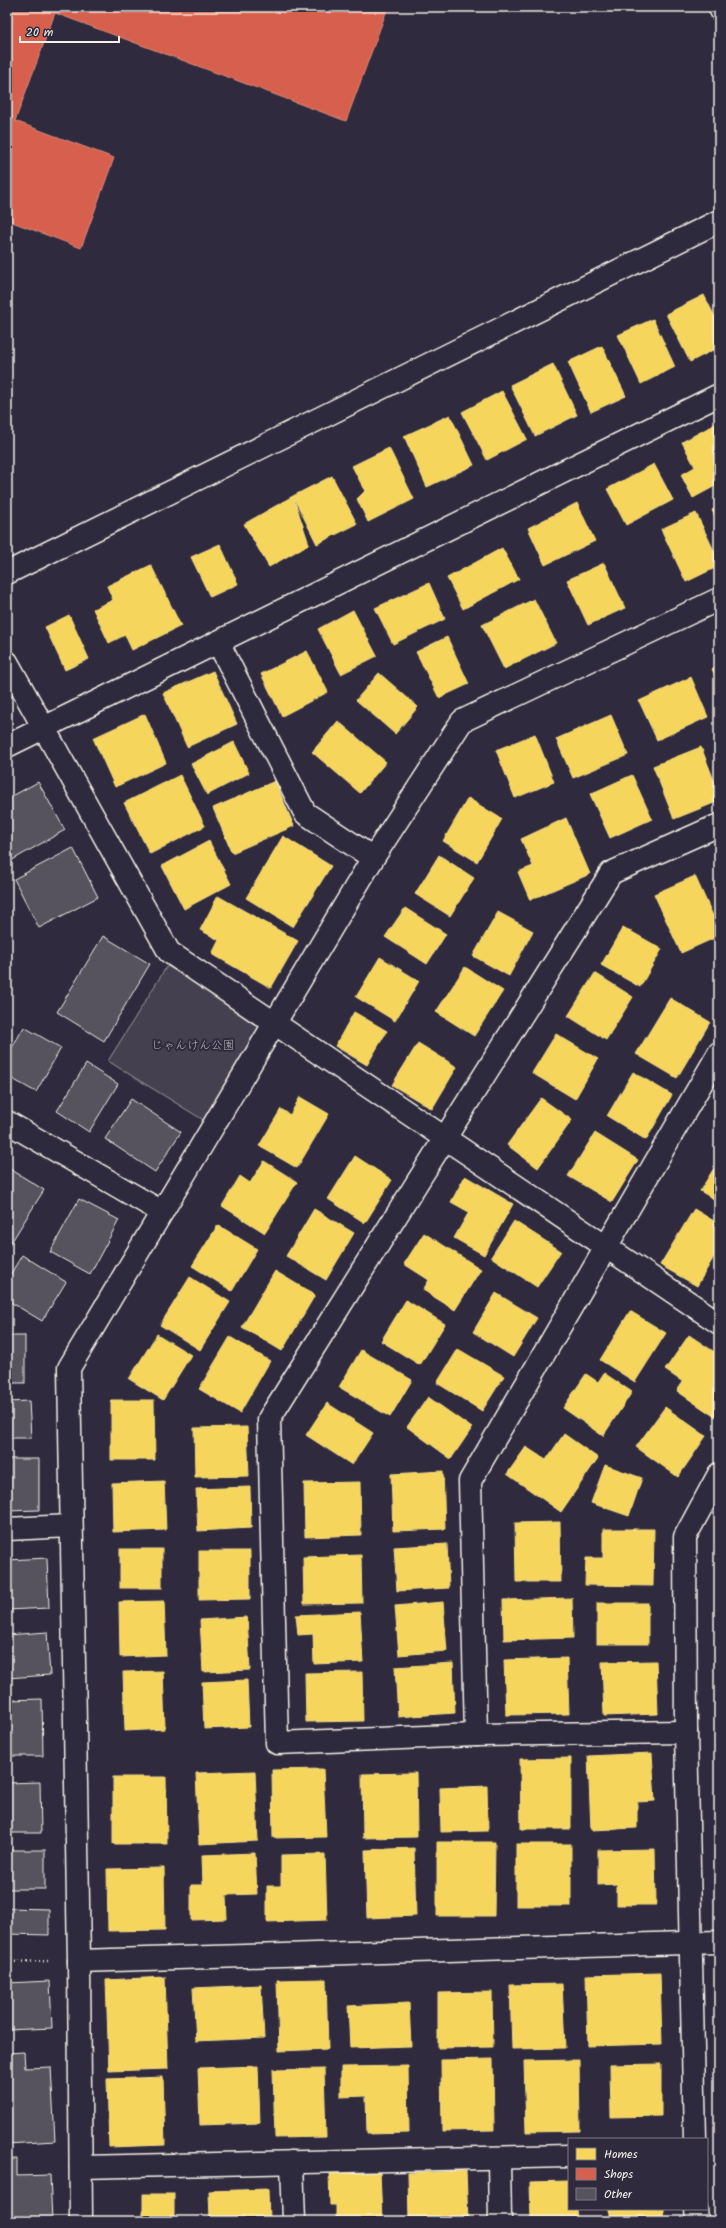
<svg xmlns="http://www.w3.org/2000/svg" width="726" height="2228" font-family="Kalam,'Klee One',sans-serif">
  <rect width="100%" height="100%" fill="#2f2a3d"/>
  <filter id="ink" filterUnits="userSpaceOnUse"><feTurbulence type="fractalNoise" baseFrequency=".025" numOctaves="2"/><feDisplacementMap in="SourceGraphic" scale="8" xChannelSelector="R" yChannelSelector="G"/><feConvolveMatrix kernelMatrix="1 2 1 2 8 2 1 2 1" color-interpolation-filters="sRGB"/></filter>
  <g filter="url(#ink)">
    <polygon fill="#454050" stroke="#9c989c" points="167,966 274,1022 213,1126 108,1061"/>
    <g fill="#f6d55c" stroke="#f5dd86">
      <polygon points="704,295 719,325 719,347 690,362 666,314"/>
      <polygon points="653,319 675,367 641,384 618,335"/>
      <polygon points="602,346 626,396 591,412 568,362"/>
      <polygon points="553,364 577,415 535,436 510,385"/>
      <polygon points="502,391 527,439 487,460 462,412"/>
      <polygon points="450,415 474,465 427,487 404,436"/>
      <polygon points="719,422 719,484 693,498 681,475 695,467 682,442"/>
      <polygon points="389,448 414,499 368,522 357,499 365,491 352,466"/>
      <polygon points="654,464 673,500 626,525 607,489"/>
      <polygon points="332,476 357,524 317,544 293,496"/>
      <polygon points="293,496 309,544 269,567 244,524"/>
      <polygon points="577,503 595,541 545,565 528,528"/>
      <polygon points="719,507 719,525 712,510"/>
      <polygon points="696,513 719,561 719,566 686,582 661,529"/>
      <polygon points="220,544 238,584 210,597 191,557"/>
      <polygon points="502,548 519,579 463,609 447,578"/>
      <polygon points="604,563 625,608 588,625 567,580"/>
      <polygon points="151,565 181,626 132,650 125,635 109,643 93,609 113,600 107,586"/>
      <polygon points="429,583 445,619 393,644 375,608"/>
      <polygon points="534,599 556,643 504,669 482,625"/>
      <polygon points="353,610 377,656 341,674 318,629"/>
      <polygon points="69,615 89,659 65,670 45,627"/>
      <polygon points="447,637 469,684 439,698 416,652"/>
      <polygon points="307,651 328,692 282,716 261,674"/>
      <polygon points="719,666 719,683 712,669"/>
      <polygon points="213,671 237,724 187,747 163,693"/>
      <polygon points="379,673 418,707 395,734 356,700"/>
      <polygon points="691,677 708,717 657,740 639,701"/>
      <polygon points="145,714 166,763 115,787 93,738"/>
      <polygon points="611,715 628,755 573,778 556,739"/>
      <polygon points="338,721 386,762 360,793 312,752"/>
      <polygon points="535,734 554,782 515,798 496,750"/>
      <polygon points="234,742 249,773 207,795 191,764"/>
      <polygon points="701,747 719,793 719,801 674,819 653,766"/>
      <polygon points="180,775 205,826 150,854 124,803"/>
      <polygon points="632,775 652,819 610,838 590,794"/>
      <polygon points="275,781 294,826 232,853 213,808"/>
      <polygon points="468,798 502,819 477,862 443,841"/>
      <polygon points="566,818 590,874 530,900 518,872 533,866 521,839"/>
      <polygon points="283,836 331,866 293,927 246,898"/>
      <polygon points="209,841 231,884 184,909 162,866"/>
      <polygon points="439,855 474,878 450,916 415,894"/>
      <polygon points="695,876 719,929 719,936 681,953 654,894"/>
      <polygon points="218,896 298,941 271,988 212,954 219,940 200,930"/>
      <polygon points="405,908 446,934 427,964 385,937"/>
      <polygon points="498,912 533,931 509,976 473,956"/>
      <polygon points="623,927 662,949 640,987 601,965"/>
      <polygon points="380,957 419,981 395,1021 356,997"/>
      <polygon points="465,967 503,991 474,1036 436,1012"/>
      <polygon points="595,973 633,997 606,1040 568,1016"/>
      <polygon points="670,998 710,1022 677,1078 636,1054"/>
      <polygon points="354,1012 387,1031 367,1065 335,1046"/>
      <polygon points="556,1034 598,1059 575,1099 532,1073"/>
      <polygon points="418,1043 457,1067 432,1109 392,1085"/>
      <polygon points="633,1072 672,1095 646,1140 607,1116"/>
      <polygon points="300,1097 329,1114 297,1168 259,1146 281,1109 290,1115"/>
      <polygon points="541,1098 572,1120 538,1168 507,1145"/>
      <polygon points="595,1133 638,1160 612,1202 568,1176"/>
      <polygon points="355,1156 392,1180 365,1223 328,1199"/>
      <polygon points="719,1160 719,1202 700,1191"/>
      <polygon points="264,1161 297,1182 265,1233 222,1206 240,1176 250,1183"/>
      <polygon points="465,1176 513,1204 484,1255 454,1238 469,1212 451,1202"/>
      <polygon points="314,1209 354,1233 326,1280 286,1256"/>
      <polygon points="694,1209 719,1224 719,1248 697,1286 660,1265"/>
      <polygon points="514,1221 561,1251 537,1287 491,1257"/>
      <polygon points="218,1225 257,1249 232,1291 192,1266"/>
      <polygon points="424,1233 481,1269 455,1310 423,1290 429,1280 404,1264"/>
      <polygon points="275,1271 315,1295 282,1351 242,1327"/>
      <polygon points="190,1277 230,1302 200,1350 160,1325"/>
      <polygon points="496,1293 537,1318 513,1357 473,1332"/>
      <polygon points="406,1300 445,1324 420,1365 381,1341"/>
      <polygon points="630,1311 666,1333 635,1382 600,1360"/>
      <polygon points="157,1334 191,1355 163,1400 129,1379"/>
      <polygon points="689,1335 719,1355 719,1411 715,1417 677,1391 683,1382 665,1370"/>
      <polygon points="230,1337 270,1361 240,1413 199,1389"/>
      <polygon points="458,1349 504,1376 482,1411 437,1383"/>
      <polygon points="361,1350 412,1380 390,1417 339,1387"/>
      <polygon points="604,1373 632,1392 603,1436 563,1408 586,1374 598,1382"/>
      <polygon points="428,1397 472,1428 451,1459 407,1427"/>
      <polygon points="111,1400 154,1400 155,1460 111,1460"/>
      <polygon points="327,1403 373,1433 352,1465 306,1435"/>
      <polygon points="665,1407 706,1436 678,1477 636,1447"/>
      <polygon points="247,1427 249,1476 195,1477 194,1428"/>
      <polygon points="564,1434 598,1458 561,1512 507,1474 526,1447 546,1460"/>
      <polygon points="605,1465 642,1478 629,1516 591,1503"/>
      <polygon points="443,1471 445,1529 393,1531 391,1474"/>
      <polygon points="164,1481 166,1530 113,1532 112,1483"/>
      <polygon points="360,1482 361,1535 305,1537 304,1483"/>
      <polygon points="250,1487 251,1528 198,1531 196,1489"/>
      <polygon points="560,1522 561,1582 516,1582 515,1523"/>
      <polygon points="603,1529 654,1529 653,1586 585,1585 586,1558 603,1558"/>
      <polygon points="447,1544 449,1588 397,1591 394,1547"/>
      <rect x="120" y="1549" width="42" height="39"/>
      <polygon points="199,1551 250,1551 250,1599 199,1600"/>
      <polygon points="361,1555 362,1603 304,1604 303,1557"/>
      <polygon points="572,1598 573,1638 504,1640 503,1600"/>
      <polygon points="164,1601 166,1655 120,1657 119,1602"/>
      <polygon points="443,1602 447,1651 399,1655 395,1606"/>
      <rect x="597" y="1603" width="51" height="41"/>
      <polygon points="360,1612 363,1662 314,1664 313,1634 298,1635 296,1615"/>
      <polygon points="247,1617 250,1670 203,1672 200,1620"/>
      <polygon points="567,1658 569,1714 506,1715 504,1660"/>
      <polygon points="656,1661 658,1714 604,1716 602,1662"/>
      <polygon points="453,1663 455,1713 398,1717 395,1667"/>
      <polygon points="163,1671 165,1729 125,1731 123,1672"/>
      <polygon points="362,1672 363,1721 306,1722 305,1673"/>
      <polygon points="247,1680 249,1727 204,1729 202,1682"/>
      <polygon points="652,1753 655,1801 637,1802 637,1828 591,1830 588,1756"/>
      <polygon points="571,1758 571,1829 521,1829 520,1759"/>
      <polygon points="323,1769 326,1837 273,1838 272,1770"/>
      <polygon points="255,1771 258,1841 199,1844 196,1773"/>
      <polygon points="416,1773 417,1837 363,1838 362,1774"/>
      <polygon points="113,1777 166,1777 167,1844 113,1844"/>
      <polygon points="487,1786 488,1831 441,1832 440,1788"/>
      <polygon points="437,1842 495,1842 494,1916 437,1916"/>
      <rect x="516" y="1844" width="55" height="62"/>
      <polygon points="414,1848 416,1916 367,1918 365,1850"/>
      <polygon points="655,1849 656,1905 617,1905 617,1884 598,1885 598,1850"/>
      <polygon points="255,1853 257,1894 226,1895 227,1919 191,1920 191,1885 203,1885 202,1855"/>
      <polygon points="325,1854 327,1920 267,1922 267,1886 281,1886 281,1855"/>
      <polygon points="164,1868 165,1930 108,1931 107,1869"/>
      <polygon points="660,1973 662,2044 588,2046 586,1975"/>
      <polygon points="165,1977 168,2069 109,2071 106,1980"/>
      <polygon points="326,1979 328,2049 279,2051 277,1980"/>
      <polygon points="562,1984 565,2048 512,2049 510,1985"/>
      <polygon points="261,1985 264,2038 196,2041 193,1988"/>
      <polygon points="492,1992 493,2047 438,2048 438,1993"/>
      <polygon points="409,2003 411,2046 350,2048 348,2006"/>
      <polygon points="493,2059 494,2130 442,2131 441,2060"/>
      <polygon points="579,2060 580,2131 526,2132 524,2061"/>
      <polygon points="661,2064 661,2116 611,2117 610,2065"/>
      <polygon points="258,2066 260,2123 200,2125 198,2068"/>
      <polygon points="408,2066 409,2133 367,2134 366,2096 341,2097 341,2067"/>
      <polygon points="324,2069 326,2137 275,2138 273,2070"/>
      <polygon points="163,2077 165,2145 109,2147 107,2079"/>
      <polygon points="380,2171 382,2221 336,2221 336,2205 330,2205 329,2173"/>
      <polygon points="466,2171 468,2221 409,2221 408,2173"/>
      <polygon points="569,2181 569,2209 577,2209 578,2221 531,2221 530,2182"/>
      <polygon points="268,2189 269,2221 210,2221 209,2191"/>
      <rect x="143" y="2194" width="31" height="27"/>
      <rect x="609" y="2209" width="55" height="12"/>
    </g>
    <polygon fill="#d6604d" stroke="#df8c7c" points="7,7 388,7 346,121 55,13 15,121 114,158 81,248 7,220"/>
    <g fill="#56525f" stroke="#f4f1e8">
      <polygon points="38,782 65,830 7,863 7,799"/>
      <polygon points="73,848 98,897 39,928 14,879"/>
      <polygon points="103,936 150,964 104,1041 57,1012"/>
      <polygon points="24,1027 61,1048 36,1092 7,1076 7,1056"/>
      <polygon points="86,1064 118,1084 89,1132 57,1111"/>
      <polygon points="131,1099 181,1132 155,1172 105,1139"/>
      <polygon points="7,1167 44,1190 7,1249"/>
      <polygon points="79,1199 119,1220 90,1274 50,1252"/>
      <polygon points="22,1255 66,1282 42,1321 7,1300 7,1280"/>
      <rect x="7" y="1336" width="18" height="47"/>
      <polygon points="29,1401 31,1438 7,1438 7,1402"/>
      <polygon points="7,1459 39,1459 39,1510 7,1511"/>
      <polygon points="47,1558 49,1608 7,1610 7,1560"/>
      <polygon points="47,1632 50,1675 7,1678 7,1635"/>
      <polygon points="42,1699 43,1756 7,1756 7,1700"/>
      <polygon points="40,1782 41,1833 7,1833 7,1783"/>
      <rect x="7" y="1850" width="38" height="39"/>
      <polygon points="7,1908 49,1909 49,1935 7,1934"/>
      <polygon points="50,1981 52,2028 7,2030 7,1983"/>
      <polygon points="24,2052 25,2068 51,2067 55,2141 7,2144 7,2053"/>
      <polygon points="7,2159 17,2159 17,2176 50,2175 52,2221 7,2221"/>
    </g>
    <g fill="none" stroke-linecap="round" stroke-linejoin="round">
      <defs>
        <polyline id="service" points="716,7 719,14"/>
        <g id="minor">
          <polyline points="218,642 305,813 373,858"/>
          <polyline points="7,662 169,952 719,1323"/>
          <polyline points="7,746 719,395"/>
          <polyline points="7,1122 162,1212"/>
          <polyline points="7,1529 71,1526"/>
          <polyline points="686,1732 476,1735 277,1743 269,1419 611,873 719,825"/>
          <polyline points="476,1735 470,1481 719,1053"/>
          <polyline points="79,1961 81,2221"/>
          <polyline points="695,2139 686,1732 685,1537 719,1474"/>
          <polyline points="499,2159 500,2221"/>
          <polyline points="292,2162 294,2221"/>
          <polyline points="81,2167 569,2156"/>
          <polyline points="696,2209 697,2221"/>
        </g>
        <g id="tertiary">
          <polyline points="7,573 719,221"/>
          <polyline points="719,599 462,721 373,858 69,1368 79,1961 719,1942"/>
        </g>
      </defs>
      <use href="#service" stroke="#f4f1e8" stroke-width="18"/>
      <use href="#minor" stroke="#f4f1e8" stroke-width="25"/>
      <use href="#tertiary" stroke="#f4f1e8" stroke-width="25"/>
      <polyline stroke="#f4f1e8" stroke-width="2.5" stroke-dasharray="1 3" stroke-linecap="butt" points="7,1962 50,1961"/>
      <use href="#service" stroke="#2f2a3d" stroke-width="15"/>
      <use href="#minor" stroke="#2f2a3d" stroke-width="22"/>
      <use href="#tertiary" stroke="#2f2a3d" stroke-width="22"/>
    </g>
  </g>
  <g text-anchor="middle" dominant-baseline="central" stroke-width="4" stroke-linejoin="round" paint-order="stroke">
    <g font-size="12" fill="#b7b3b3" stroke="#2f2a3d">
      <text x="193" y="1045">じゃんけん公園</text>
    </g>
  </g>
  <rect width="726" height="2228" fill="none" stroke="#2f2a3d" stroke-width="24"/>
  <rect x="12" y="12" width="702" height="2204" fill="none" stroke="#f4f1e8" stroke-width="1.5" filter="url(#ink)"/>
  <rect x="568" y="2138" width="140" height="72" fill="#2f2a3d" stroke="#7e7a81"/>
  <rect x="576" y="2148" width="20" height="12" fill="#f6d55c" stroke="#7e7a81"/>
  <text x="604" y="2158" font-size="12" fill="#f4f1e8">Homes</text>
  <rect x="576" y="2168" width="20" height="12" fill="#d6604d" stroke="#7e7a81"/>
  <text x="604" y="2178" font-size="12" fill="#f4f1e8">Shops</text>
  <rect x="576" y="2188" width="20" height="12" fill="#56525f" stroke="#7e7a81"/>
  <text x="604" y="2198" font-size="12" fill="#f4f1e8">Other</text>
  <path d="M20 36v6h99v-6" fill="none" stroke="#f4f1e8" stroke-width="2"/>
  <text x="26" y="36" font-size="12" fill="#f4f1e8" stroke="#2f2a3d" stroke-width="3" paint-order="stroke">20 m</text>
</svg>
